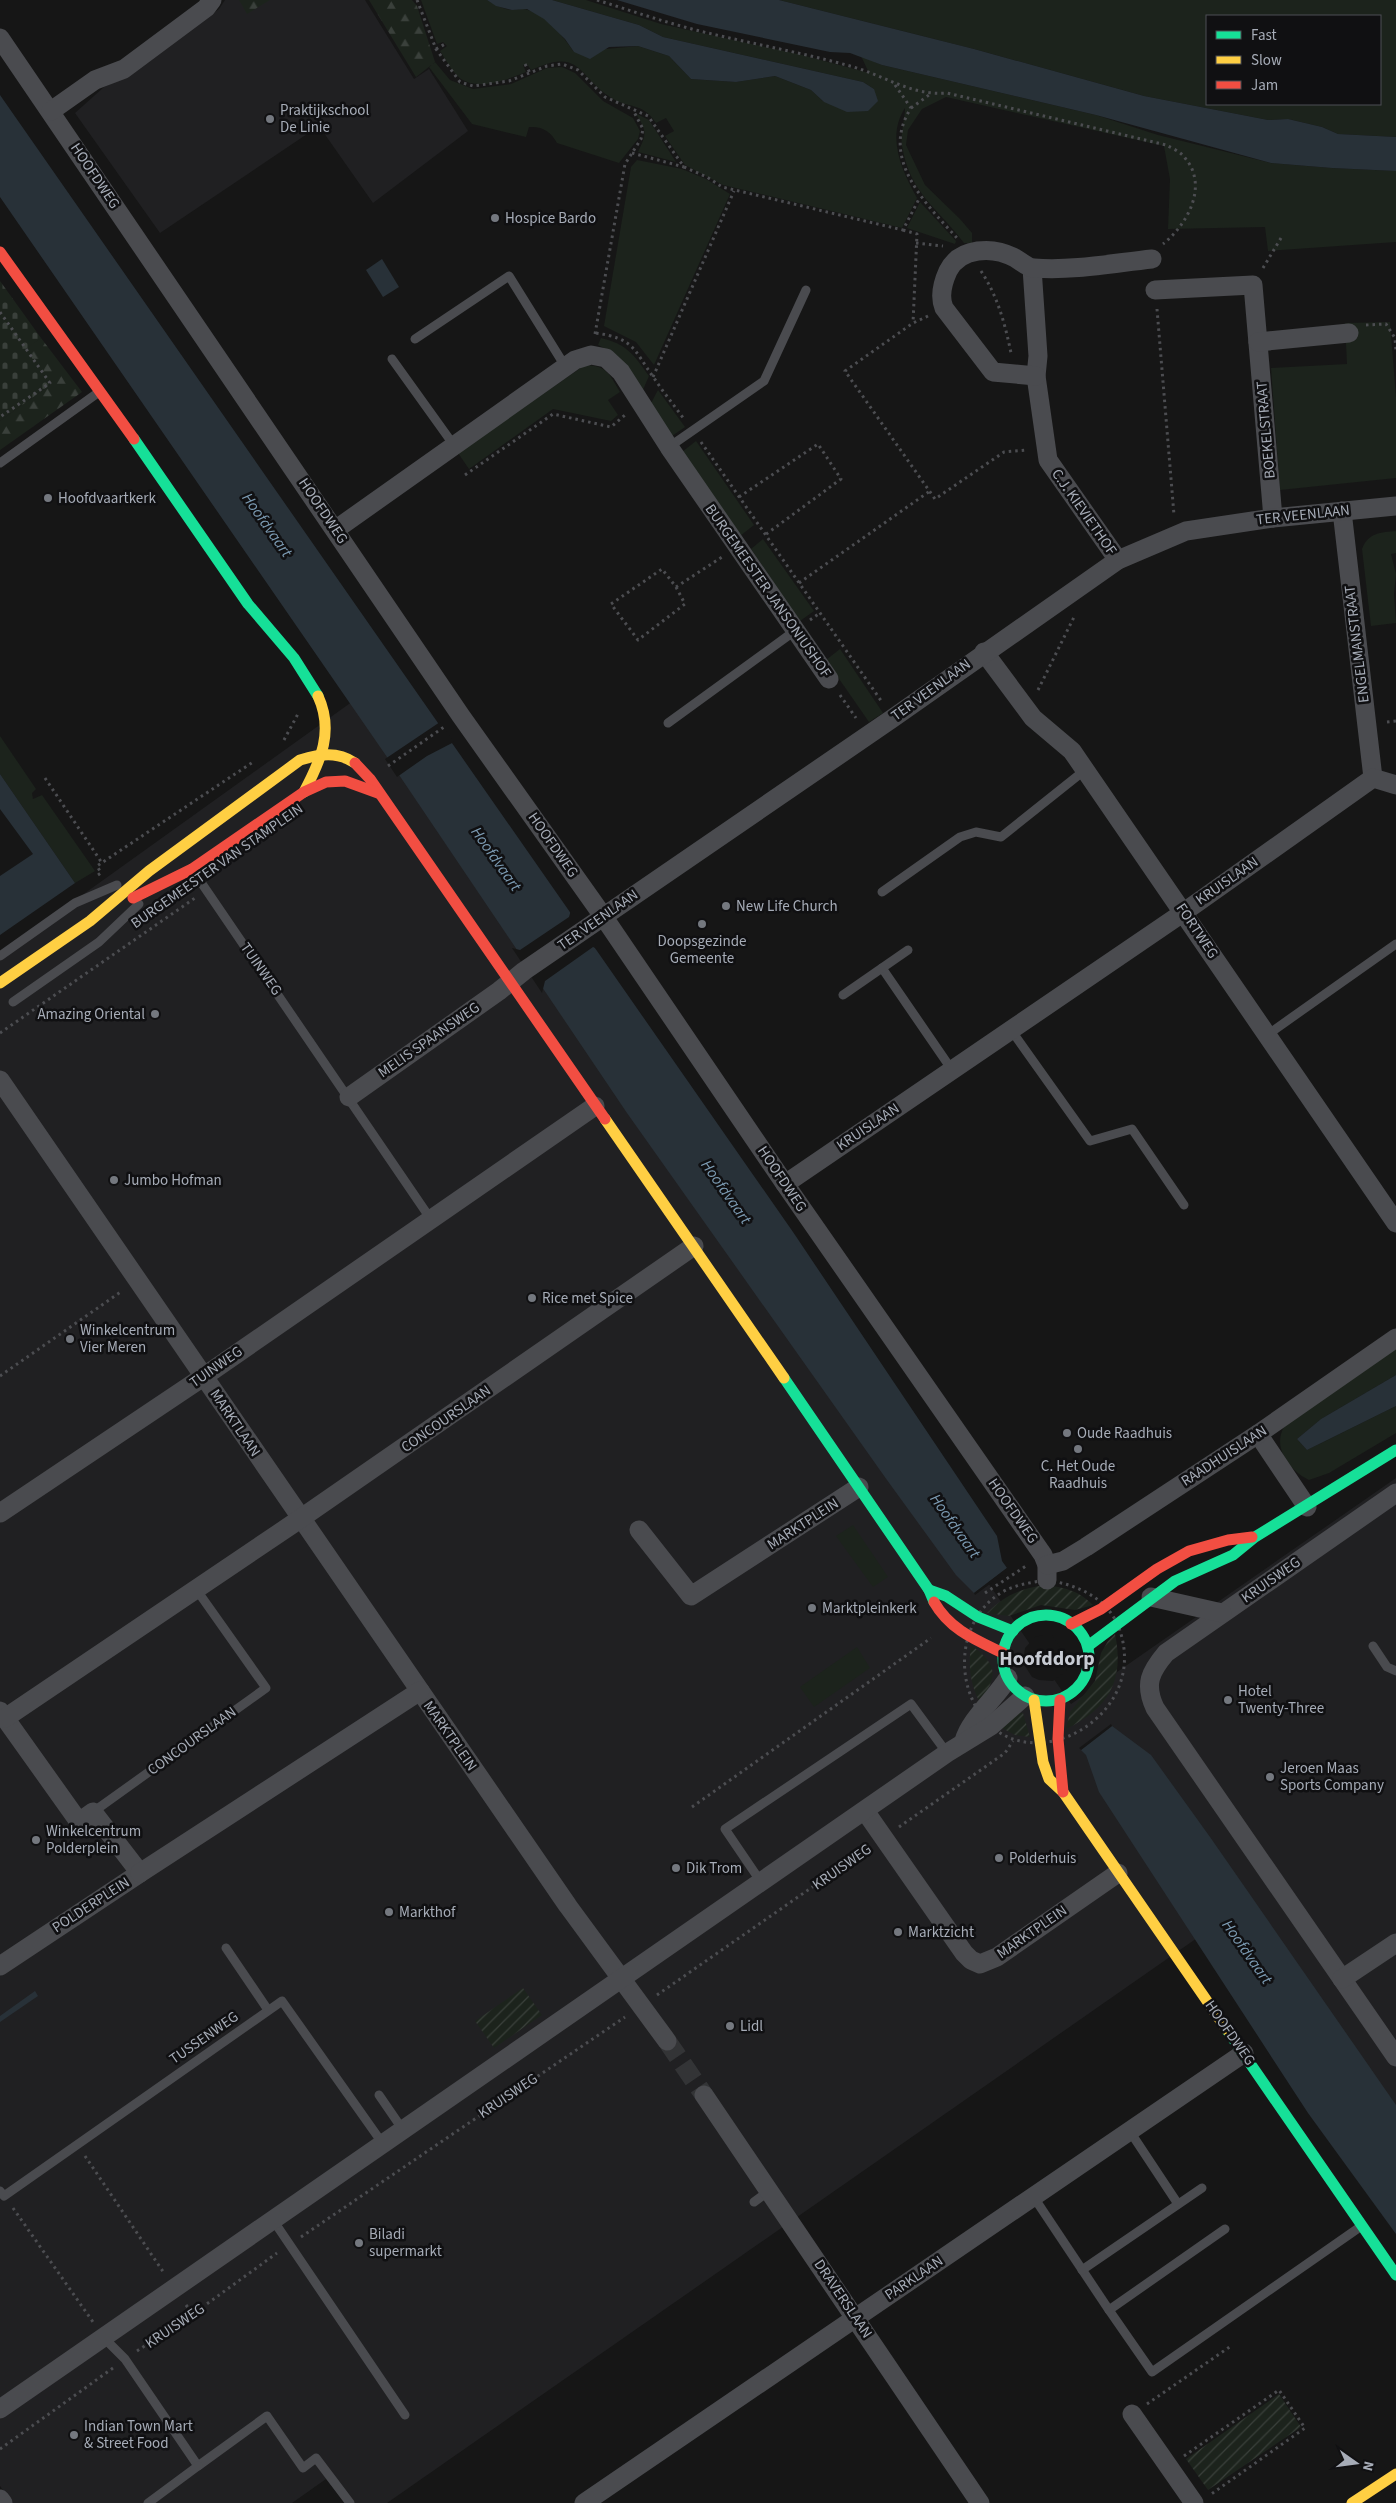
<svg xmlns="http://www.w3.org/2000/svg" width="1396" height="2503" font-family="'Source Sans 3',sans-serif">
  <defs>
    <pattern id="forest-firs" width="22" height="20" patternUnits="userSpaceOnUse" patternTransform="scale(1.25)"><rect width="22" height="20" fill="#1c231c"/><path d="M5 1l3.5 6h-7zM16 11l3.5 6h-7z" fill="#3a403b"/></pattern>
    <pattern id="cemetery-stones" width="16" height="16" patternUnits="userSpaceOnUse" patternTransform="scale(1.25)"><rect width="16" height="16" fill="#1c231c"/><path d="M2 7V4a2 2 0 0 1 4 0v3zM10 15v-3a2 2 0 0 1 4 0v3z" fill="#3a403b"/></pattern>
    <pattern id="garden-furrows" width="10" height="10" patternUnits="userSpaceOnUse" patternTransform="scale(1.25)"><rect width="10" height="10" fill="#1c231c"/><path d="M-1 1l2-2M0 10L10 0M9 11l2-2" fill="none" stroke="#3a403b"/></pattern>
  </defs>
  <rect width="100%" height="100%" fill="#161616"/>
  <g fill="#202022">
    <polygon points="225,0 365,0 414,79 429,69 468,131 373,203 319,126 160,233 75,113 104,87 121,79 219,9"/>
    <polygon points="374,686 1071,1704 1396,1478 1396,2168 1220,1922 387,2503 345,2503 326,2479 292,2503 12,2503 0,2486 0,954"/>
  </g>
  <g fill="#1c231c" fill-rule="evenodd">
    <path d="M421,0H487C495,5 502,9 512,10C517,10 523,8 528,10C547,16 563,36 574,52L638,46L669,56L691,79L736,82L775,76L811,90L824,102L874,89L863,82L663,37L639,25L552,0H586L661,24L802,55L869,73L861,56L882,65L1096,115L1158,135L1271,163L1332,168L1396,171V242L1268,251L1265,227L1168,229L1170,179L1164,146L946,97L922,109L908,130L906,145L925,185L960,219L972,233V243H964C938,208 910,194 902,146C900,134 905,120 905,108C886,137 902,171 917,198L902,228L723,185L685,165L665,136L674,131L666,118L656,123C641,101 630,110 610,97C577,75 581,47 531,70L527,64L523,65L526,72C509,79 479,91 461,79C452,72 446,60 440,51L447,46L443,42L437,44Z"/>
    <path d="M779,0H1396V137L1338,134L1322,127L1288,119L1268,120L1144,96L974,49ZM1207,16H1380V104H1207Z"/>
    <path d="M435,62L450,80L473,89L511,84L547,68L562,67L575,73L603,101L633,118L640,131L638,139L619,163L557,143C551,132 543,126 529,127L526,137L472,124L429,67Z"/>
    <path d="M635,113L649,120L676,162L638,152C647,134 647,130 635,113Z"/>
    <polygon points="637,160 682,169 706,179 730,194 654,365 636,342 604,326 631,167"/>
    <polygon points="920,202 956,241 955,244 907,228"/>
    <polygon points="1390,322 1396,397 1396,478 1280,490 1271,368 1347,364 1345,323"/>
    <path d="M601,338C627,344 634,355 649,376L642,392L610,351L598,345Z"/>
    <path d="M585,365C608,366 609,374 620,392L608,400L618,415L611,421L553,409L469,469L458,453Z"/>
    <polygon points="658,390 685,427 672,436 650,405"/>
    <polygon points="696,441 754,525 740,536 682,452"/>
    <path d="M1396,531V553L1391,554L1396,574L1394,594L1396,623L1371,626L1362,549C1368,533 1381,532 1396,531Z"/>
    <polygon points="763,539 814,611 800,621 751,549"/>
    <polygon points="840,649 883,713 869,722 826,660"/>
    <polygon points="0,736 36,789 32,793 33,799 42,795 95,871 75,883 0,774"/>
    <path d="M1396,1348V1375L1321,1419L1297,1439L1307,1450L1396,1406V1433L1329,1473L1309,1480C1292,1472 1274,1451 1282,1431C1284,1425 1292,1420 1296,1416Z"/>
    <polygon points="853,1525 888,1577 873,1587 836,1536"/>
    <polygon points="857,1647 870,1668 814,1707 800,1687"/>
  </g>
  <g fill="url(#forest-firs)">
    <polygon points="239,0 270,0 247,14"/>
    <polygon points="369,0 412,0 417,6 435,62 416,77"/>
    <polygon points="41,338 82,392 0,450 0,421 50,385 25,349"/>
  </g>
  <polygon fill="url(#cemetery-stones)" points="0,281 41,338 26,349 50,385 0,421"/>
  <g fill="url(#garden-furrows)">
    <path d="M1043,1585C1063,1587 1078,1590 1093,1605L1075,1610L1041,1605L1009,1616L987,1613C1005,1595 1018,1590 1043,1585Z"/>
    <path d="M1115,1634C1125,1681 1108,1709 1066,1729L1070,1712L1095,1681L1101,1653L1108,1641Z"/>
    <path d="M971,1645C998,1665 998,1675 980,1703C970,1684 968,1666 971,1645Z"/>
    <polygon points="1016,1712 1023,1713 1030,1737 1015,1735 998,1726"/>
    <polygon points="523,1988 542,2015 494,2048 475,2021"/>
    <polygon points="1279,2394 1301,2427 1208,2490 1186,2459"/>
  </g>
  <g fill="#283138">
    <polygon points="487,0 552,0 639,25 663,37 863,82 874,89 878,101 868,111 847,112 824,102 811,90 775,76 736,82 691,79 669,56 638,46 609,47 590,59 574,52 565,39 544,19 527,9 512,10 496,6"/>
    <polygon points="617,0 779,0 974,49 1144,96 1268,120 1288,119 1322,127 1338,134 1396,137 1396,171 1332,168 1271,163 1096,115 882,65 850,53 830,52 697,24"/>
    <polygon points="0,95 793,1232 997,1536 1002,1561 1007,1568 974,1593 956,1575 887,1480 627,1113 387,757 0,197"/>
    <polygon points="382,259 399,287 383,297 366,270"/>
    <polygon points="0,774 75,883 0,935 0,876 33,854 0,809"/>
    <polygon points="1396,1375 1396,1406 1307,1450 1297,1439 1321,1419"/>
    <polygon points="1112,1726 1151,1755 1210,1837 1396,2105 1396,2234 1308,2113 1099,1792 1086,1755 1081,1750"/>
    <polygon points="35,1991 38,1996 0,2022 0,2016"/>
  </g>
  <g fill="#161616">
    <polygon points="440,722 454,742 427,756 397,777 385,759"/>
    <polygon points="571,910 598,949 593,947 545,981 542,993 512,948 520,950 569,917"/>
    <polygon points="1007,1568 1009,1570 975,1595 974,1593"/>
    <polygon points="1043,1635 1052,1635 1069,1661 1066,1671 1053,1681 1039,1680 1032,1677 1023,1663 1025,1648 1035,1637"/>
    <polygon points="1111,1724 1112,1726 1081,1750 1079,1748"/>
  </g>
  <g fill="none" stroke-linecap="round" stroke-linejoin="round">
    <polyline stroke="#333436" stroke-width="19" stroke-dasharray="19 9" stroke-linecap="butt" points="667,2041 704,2095"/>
    <g stroke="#4c4d51" stroke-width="3" stroke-dasharray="2.5 4" stroke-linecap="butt">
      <polyline points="417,0 436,49 460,82 473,86 509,81 547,66 562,64 578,70 605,97 648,116 684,167 707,177 722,187 903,230 920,197"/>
      <path d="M597,0C638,13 679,27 721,36C764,46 807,54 850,66C884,75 911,96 947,93L1166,145C1172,148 1181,152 1185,158C1209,186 1187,225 1163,244"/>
      <polyline points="436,49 445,44"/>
      <polyline points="525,64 530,73"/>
      <path d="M895,85L911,108C879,158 925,203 957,238"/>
      <polyline points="911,108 929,95"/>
      <polyline points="632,153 684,167"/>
      <polyline points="903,230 917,234 913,323"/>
      <polyline points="916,243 943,246"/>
      <polyline points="1263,268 1281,238"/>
      <path d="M981,271C998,297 1005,324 1011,353"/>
      <polyline points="1157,309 1174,515"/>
      <polyline points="0,312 50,383 0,417"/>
      <polyline points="928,316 913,323 845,371 935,499 1004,452 1026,450"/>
      <polyline points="1366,325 1386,324 1395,338 1396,351"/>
      <path d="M596,333C635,339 633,349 654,378C663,392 674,405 684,419"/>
      <polyline points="595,334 625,164 641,139 643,129 633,110"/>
      <polyline points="653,377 734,191"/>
      <polyline points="701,442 882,702"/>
      <polyline points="465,475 553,414 611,427 625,415"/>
      <polyline points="739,497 818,444 841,479 765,535"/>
      <polyline points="799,583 930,491"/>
      <polyline points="676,587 685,604 638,640 611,604 662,569 676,587 722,557"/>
      <polyline points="810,620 820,613"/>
      <polyline points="1038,690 1074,617"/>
      <polyline points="840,695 856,718"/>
      <polyline points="1387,722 1396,721"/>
      <polyline points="284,740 299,712"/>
      <polyline points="388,766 444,727"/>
      <polyline points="45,778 102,863"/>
      <polyline points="98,875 101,873 97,866 253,762"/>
      <polyline points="0,1033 195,898"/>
      <polyline points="0,1376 122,1291"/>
      <path d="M1047,1580C1077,1585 1107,1597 1119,1628C1155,1726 1004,1795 969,1691C957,1654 969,1609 1006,1590C1019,1584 1034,1582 1047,1580Z"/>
      <polyline points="985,1593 1026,1566"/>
      <polyline points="692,1807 931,1638"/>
      <polyline points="899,1827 1005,1753 1013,1741"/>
      <polyline points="657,1995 867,1849"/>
      <polyline points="85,2156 164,2273"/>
      <polyline points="13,2208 93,2322"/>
      <polyline points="301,2237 625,2017"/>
      <polyline points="186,2305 193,2314"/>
      <polyline points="137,2351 193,2314 277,2253"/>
      <polyline points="1147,2404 1231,2346"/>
      <polyline points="0,2449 113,2368"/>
      <polyline points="1184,2456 1279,2390 1305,2428 1210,2495"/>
    </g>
    <g stroke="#4a4b4f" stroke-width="9">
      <polyline points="415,339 509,276 565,366"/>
      <polyline points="392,359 453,444"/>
      <polyline points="669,447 764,381 806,290"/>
      <polyline points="0,463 99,392"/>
      <polyline points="668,723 796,630"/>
      <polyline points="194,872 430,1218"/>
      <polyline points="882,892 960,837 976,832 1001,837 1085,770"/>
      <polyline points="0,956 75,903 117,885"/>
      <polyline points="882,968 952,1070"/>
      <polyline points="843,995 908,950"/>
      <polyline points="13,1002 99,942 139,904"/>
      <polyline points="1011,1030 1090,1141 1132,1129 1184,1205"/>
      <polyline points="1267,1035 1396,944"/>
      <polyline points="1373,1646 1387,1667 1396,1671"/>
      <polyline points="93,1812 266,1688 196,1589"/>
      <polyline points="761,1882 725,1829 911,1704 947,1753"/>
      <polyline points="226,1948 268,2010"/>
      <polyline points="379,2095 403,2130"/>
      <polyline points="1129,2130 1178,2204"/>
      <polyline points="0,2191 4,2196 282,2001 383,2144"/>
      <polyline points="1033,2196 1109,2310"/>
      <polyline points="754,2202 769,2191"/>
      <polyline points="273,2220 405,2415"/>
      <polyline points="1225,2229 1109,2310 1152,2372 1360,2227"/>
      <polyline points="1082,2270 1202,2188"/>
      <polyline points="104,2338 125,2359 198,2466 267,2416 303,2468 316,2458 350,2503"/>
      <polyline points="148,2503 198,2466"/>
    </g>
    <g stroke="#4a4b4f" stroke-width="19">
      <polyline points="0,38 461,716 603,916 785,1184 1043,1555 1047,1565 1047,1580"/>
      <polyline points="51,111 95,80 124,69 206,8 212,0"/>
      <polyline points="1032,268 1038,356 1036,376 1048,460 1118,560"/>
      <polyline points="1155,290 1253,285 1273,518"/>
      <polyline points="1258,342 1349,333"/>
      <path d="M1036,376L993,372L944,308C939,296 943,282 948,271C960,247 993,246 1015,258C1021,261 1027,268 1034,268C1073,271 1114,263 1152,259"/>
      <polyline points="1342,511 1373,778"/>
      <polyline points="335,530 575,360 591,355 606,358 621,372 669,447 829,679"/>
      <polyline points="984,652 1033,718 1072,751 1396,1223"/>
      <polyline points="0,1080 568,1906 667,2041"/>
      <polyline points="349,1097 499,991 524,971 893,718 1118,560 1186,531 1273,518 1396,506"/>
      <polyline points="785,1184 1184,912 1373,778 1396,785"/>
      <polyline points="1258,1434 1307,1507"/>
      <path d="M1396,1493L1166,1653C1150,1672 1144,1684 1155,1708L1396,2057"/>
      <polyline points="0,1513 203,1377 595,1106"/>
      <polyline points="639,1530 691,1596 859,1487"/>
      <polyline points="1047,1565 1063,1561 1086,1547 1258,1434 1396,1338"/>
      <polyline points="1151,1597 1222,1613"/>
      <polyline points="0,1711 79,1822 93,1812 140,1873 0,1966"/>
      <polyline points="5,1718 300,1519 694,1246"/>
      <path d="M964,1741C970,1719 996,1698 1008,1678"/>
      <polyline points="865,1811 964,1953 971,1960 980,1964 997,1957 1118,1873"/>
      <polyline points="140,1873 420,1691"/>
      <polyline points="1342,1979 1396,1943"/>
      <polyline points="704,2095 980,2503"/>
      <polyline points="0,2409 947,1753 991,1726 1025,1696"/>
      <polyline points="1132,2414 1194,2503"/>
      <polyline points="0,2499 3,2503"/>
      <polyline points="584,2503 1244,2053"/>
    </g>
    <g stroke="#16e098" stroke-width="11">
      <polyline points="134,439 248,604 294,658 318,696"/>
      <polyline points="784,1378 929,1590 934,1602"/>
      <polyline points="929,1590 946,1596 978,1617 1013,1631"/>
      <circle cx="1046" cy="1658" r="43"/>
      <polyline points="1088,1646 1175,1581 1233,1555 1255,1537 1396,1450"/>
      <polyline points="1227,2030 1396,2275"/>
    </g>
    <g stroke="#ffcf43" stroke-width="11">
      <path d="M304,792C321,760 334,731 318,696"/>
      <path d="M0,983L90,921L149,871L300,760C320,754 337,751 355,763"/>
      <polyline points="605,1119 784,1378"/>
      <polyline points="1034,1700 1043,1762 1049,1779 1063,1792 1227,2030"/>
      <polyline points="1352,2503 1396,2474"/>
    </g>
    <g stroke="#f24e42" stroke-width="11">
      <polyline points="0,252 134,439"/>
      <polyline points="355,763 370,779 605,1119"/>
      <polyline points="133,898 192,869 304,792 326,782 345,781 378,793"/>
      <path d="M934,1602C950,1630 976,1640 1003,1653"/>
      <polyline points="1071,1624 1101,1609 1157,1569 1189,1551 1228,1540 1252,1537"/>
      <polyline points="1060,1700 1058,1739 1063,1792"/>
    </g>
  </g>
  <g fill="#74787f" stroke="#101012" stroke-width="2">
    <circle cx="270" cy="119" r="5"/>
    <circle cx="495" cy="218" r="5"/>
    <circle cx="48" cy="498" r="5"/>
    <circle cx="726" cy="906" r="5"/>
    <circle cx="702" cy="924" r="5"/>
    <circle cx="155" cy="1014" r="5"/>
    <circle cx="114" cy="1180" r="5"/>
    <circle cx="532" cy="1298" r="5"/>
    <circle cx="70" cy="1339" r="5"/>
    <circle cx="1067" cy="1433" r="5"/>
    <circle cx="1078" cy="1449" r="5"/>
    <circle cx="812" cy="1608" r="5"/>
    <circle cx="1228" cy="1700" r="5"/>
    <circle cx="1270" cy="1777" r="5"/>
    <circle cx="36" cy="1840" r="5"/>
    <circle cx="999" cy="1858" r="5"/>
    <circle cx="676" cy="1868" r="5"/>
    <circle cx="389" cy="1912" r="5"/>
    <circle cx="898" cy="1932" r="5"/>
    <circle cx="730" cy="2026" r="5"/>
    <circle cx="359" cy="2243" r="5"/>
    <circle cx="74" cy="2435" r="5"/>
  </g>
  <g text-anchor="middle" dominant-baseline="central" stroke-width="5" stroke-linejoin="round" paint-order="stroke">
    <g font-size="15" fill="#a6acb7" stroke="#101012" text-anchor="start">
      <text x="280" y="110">Praktijkschool<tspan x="280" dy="17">De Linie</tspan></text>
      <text x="505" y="218">Hospice Bardo</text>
      <text x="58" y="498">Hoofdvaartkerk</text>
      <text x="736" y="906">New Life Church</text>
      <text x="702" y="941" text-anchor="middle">Doopsgezinde<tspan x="702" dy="17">Gemeente</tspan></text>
      <text x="145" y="1014" text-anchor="end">Amazing Oriental</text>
      <text x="124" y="1180">Jumbo Hofman</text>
      <text x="542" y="1298">Rice met Spice</text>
      <text x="80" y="1330">Winkelcentrum<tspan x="80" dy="17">Vier Meren</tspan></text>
      <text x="1077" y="1433">Oude Raadhuis</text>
      <text x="1078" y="1466" text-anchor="middle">C. Het Oude<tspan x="1078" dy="17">Raadhuis</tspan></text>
      <text x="822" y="1608">Marktpleinkerk</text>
      <text x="1238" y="1691">Hotel<tspan x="1238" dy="17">Twenty-Three</tspan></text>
      <text x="1280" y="1768">Jeroen Maas<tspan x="1280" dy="17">Sports Company</tspan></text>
      <text x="46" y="1831">Winkelcentrum<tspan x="46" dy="17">Polderplein</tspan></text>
      <text x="1009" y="1858">Polderhuis</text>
      <text x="686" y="1868">Dik Trom</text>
      <text x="399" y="1912">Markthof</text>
      <text x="908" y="1932">Marktzicht</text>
      <text x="740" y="2026">Lidl</text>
      <text x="369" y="2234">Biladi<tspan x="369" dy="17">supermarkt</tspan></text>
      <text x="84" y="2426">Indian Town Mart<tspan x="84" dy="17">&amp; Street Food</tspan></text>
    </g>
    <g font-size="15" fill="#a6acb7" stroke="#101012">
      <text transform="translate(95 176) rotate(56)">HOOFDWEG</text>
      <text transform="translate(1266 430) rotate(-95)">BOEKELSTRAAT</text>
      <text transform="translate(323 511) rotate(56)">HOOFDWEG</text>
      <text transform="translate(1084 512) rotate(55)">C.J. KIEVIETHOF</text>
      <text transform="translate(1303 515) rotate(-6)">TER VEENLAAN</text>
      <text transform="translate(768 591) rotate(55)">BURGEMEESTER JANSONIUSHOF</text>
      <text transform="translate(1357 644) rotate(-97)">ENGELMANSTRAAT</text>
      <text transform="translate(931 690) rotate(-36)">TER VEENLAAN</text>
      <text transform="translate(553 845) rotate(55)">HOOFDWEG</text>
      <text transform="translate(217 866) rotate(-35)">BURGEMEESTER VAN STAMPLEIN</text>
      <text transform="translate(1227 881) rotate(-35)">KRUISLAAN</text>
      <text transform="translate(598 920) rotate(-35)">TER VEENLAAN</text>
      <text transform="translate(1197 931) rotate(56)">FORTWEG</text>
      <text transform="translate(261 969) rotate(55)">TUINWEG</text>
      <text transform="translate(429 1040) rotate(-35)">MELIS SPAANSWEG</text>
      <text transform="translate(868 1127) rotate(-34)">KRUISLAAN</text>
      <text transform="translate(782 1179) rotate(56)">HOOFDWEG</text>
      <text transform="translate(216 1367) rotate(-35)">TUINWEG</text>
      <text transform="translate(446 1419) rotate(-35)">CONCOURSLAAN</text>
      <text transform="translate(235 1423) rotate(56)">MARKTLAAN</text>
      <text transform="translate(1224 1456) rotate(-33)">RAADHUISLAAN</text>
      <text transform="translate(1013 1511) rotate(55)">HOOFDWEG</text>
      <text transform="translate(803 1524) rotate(-33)">MARKTPLEIN</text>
      <text transform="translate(1271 1580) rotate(-35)">KRUISWEG</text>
      <text transform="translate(450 1736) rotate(55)">MARKTPLEIN</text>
      <text transform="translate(192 1741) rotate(-36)">CONCOURSLAAN</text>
      <text transform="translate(842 1867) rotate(-35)">KRUISWEG</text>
      <text transform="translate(91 1905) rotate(-33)">POLDERPLEIN</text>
      <text transform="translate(1032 1932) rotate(-35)">MARKTPLEIN</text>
      <text transform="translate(1230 2033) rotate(55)">HOOFDWEG</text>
      <text transform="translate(204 2038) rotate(-35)">TUSSENWEG</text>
      <text transform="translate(508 2096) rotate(-34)">KRUISWEG</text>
      <text transform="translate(914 2278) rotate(-34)">PARKLAAN</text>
      <text transform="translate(843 2299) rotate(56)">DRAVERSLAAN</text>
      <text transform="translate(175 2326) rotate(-34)">KRUISWEG</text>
    </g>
    <g font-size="16" font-style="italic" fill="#7c9bb3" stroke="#101012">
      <text transform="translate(267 525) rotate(55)">Hoofdvaart</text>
      <text transform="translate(496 859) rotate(55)">Hoofdvaart</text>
      <text transform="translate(726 1192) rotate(55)">Hoofdvaart</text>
      <text transform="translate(955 1526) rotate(55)">Hoofdvaart</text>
      <text transform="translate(1247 1952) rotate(55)">Hoofdvaart</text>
    </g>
    <g font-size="20" font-weight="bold" fill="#c7cbd3" stroke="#101012">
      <text x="1047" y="1659">Hoofddorp</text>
    </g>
  </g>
  <rect x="1206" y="15" width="175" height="90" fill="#101012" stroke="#4c4e54"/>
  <rect x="1216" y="31" width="25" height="8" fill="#16e098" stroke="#4c4e54"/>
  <text x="1251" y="40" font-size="15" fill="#a6acb7">Fast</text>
  <rect x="1216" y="56" width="25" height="8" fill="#ffcf43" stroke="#4c4e54"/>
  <text x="1251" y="65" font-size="15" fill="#a6acb7">Slow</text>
  <rect x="1216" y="81" width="25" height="8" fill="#f24e42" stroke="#4c4e54"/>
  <text x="1251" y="90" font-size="15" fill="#a6acb7">Jam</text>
  <g transform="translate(1356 2463) rotate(104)" stroke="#101012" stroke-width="4" paint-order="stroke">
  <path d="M0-4L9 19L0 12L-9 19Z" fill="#a6acb7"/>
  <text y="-8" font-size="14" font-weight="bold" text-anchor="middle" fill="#a6acb7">N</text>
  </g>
</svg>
